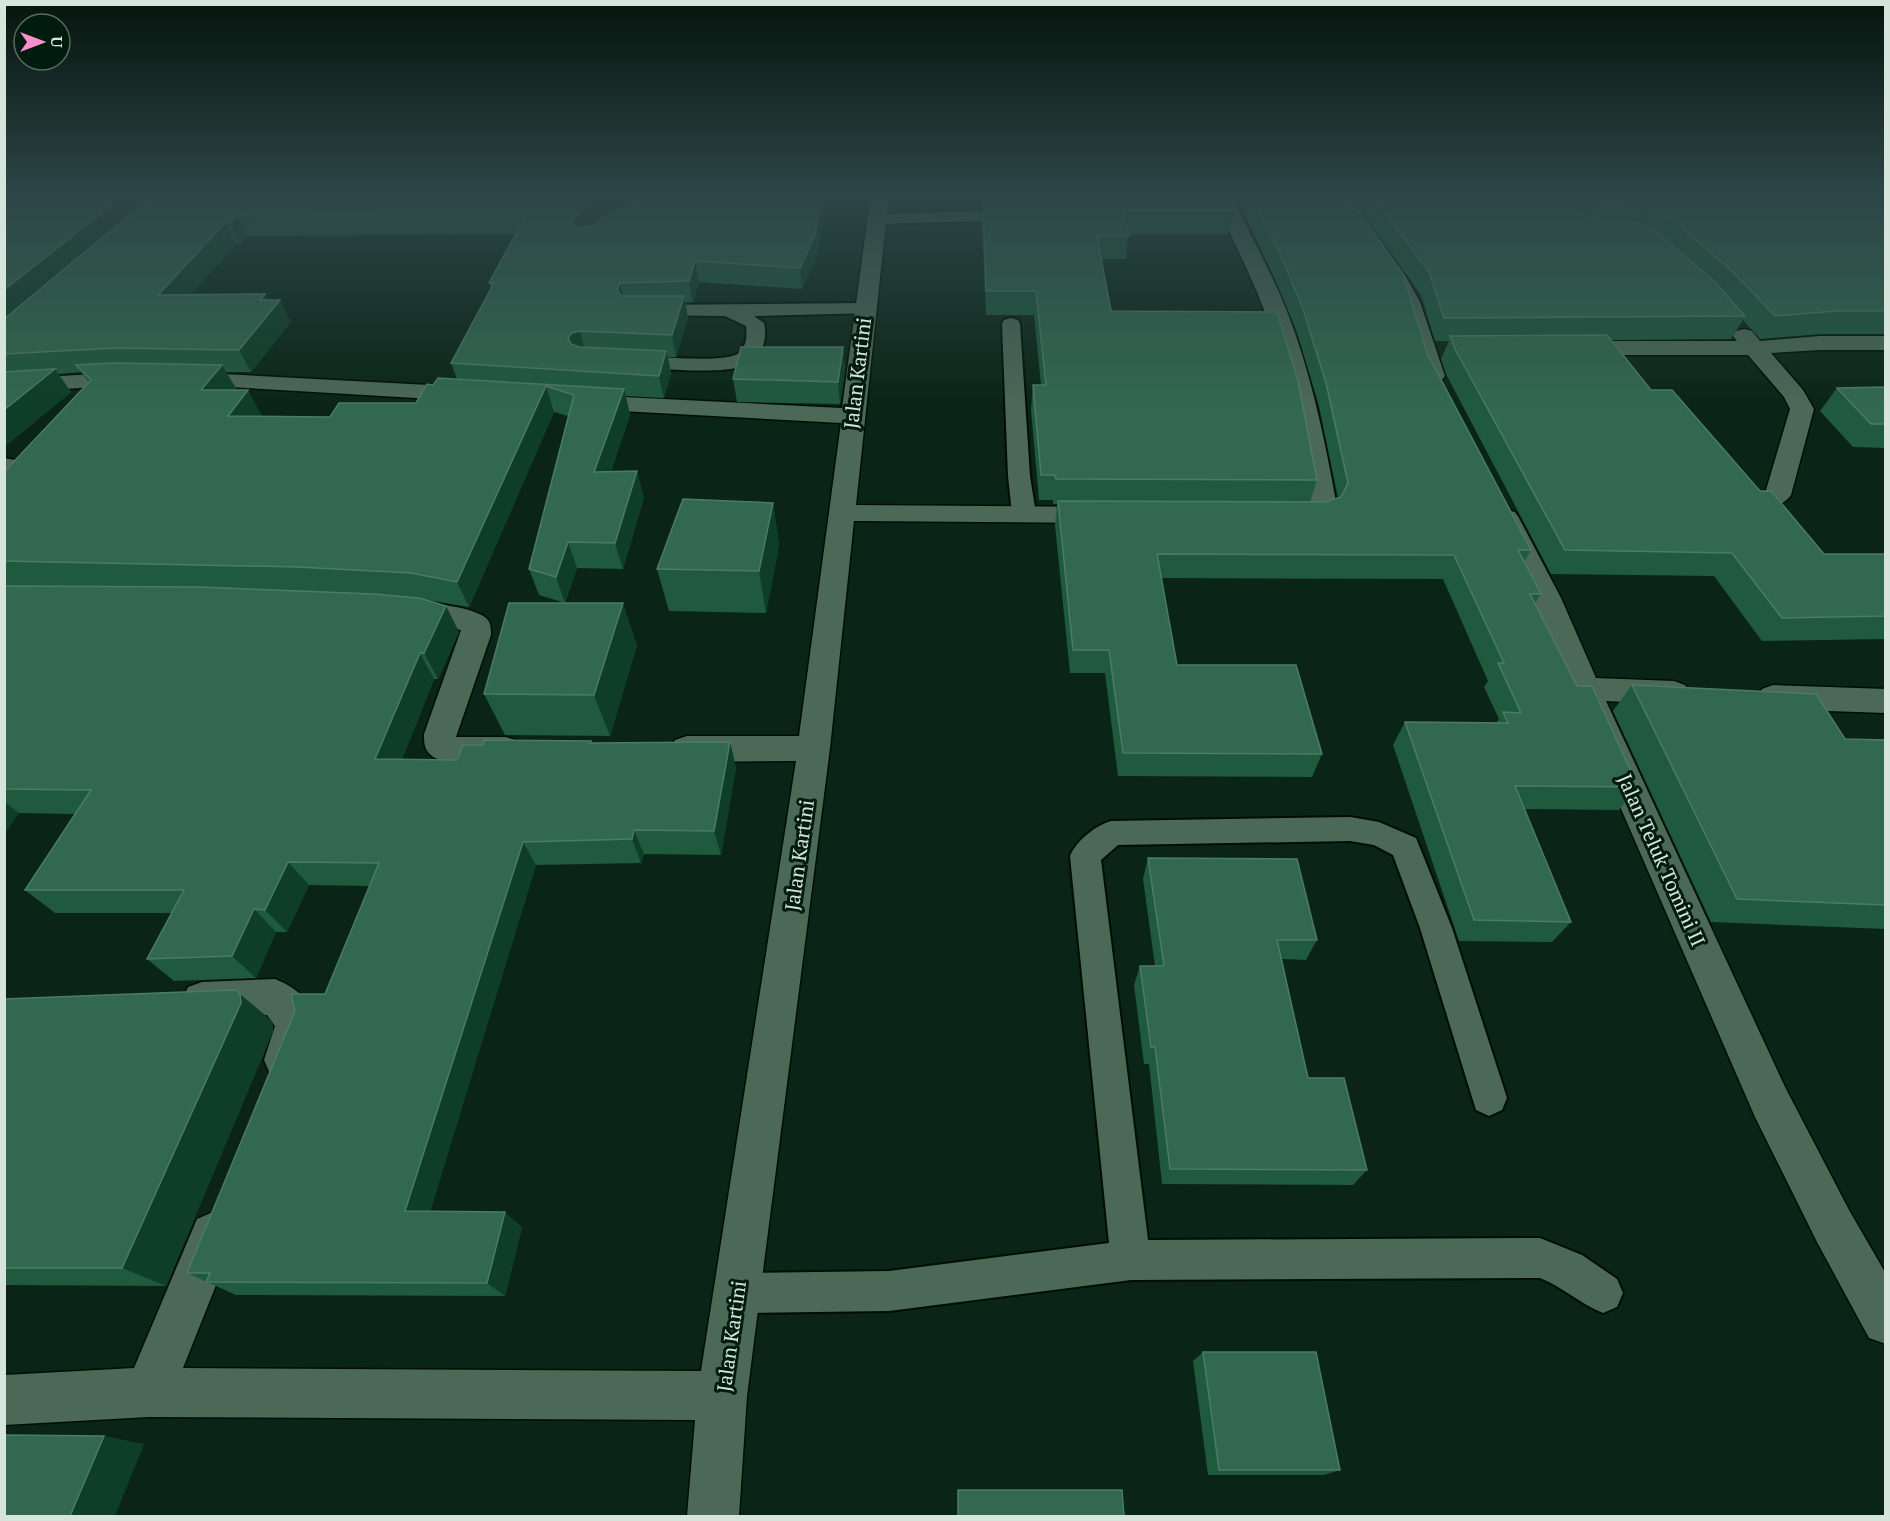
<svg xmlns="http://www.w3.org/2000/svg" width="1890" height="1521" font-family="'PT Serif',serif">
  <rect width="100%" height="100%" fill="#0a2517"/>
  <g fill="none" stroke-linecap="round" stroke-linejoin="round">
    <defs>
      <g id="service">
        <polygon points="1019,203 1025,205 1027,208 1025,211 983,221 878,224 870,219 878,214 983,211"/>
        <path d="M865,303L872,305L874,309L872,313L754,316L764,323C767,337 764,352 752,362C732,377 657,368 631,367L624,365L621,361L624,357L631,355C652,356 725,364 739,353C747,346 747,335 746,326L725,316L641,315L639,311L641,307L648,305Z"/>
        <polygon points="1011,318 1018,320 1020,324 1030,476 1036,514 1032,519 1024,521 1016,519 1012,514 1008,476 1002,324 1004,320"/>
        <path d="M1350,817L1379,822L1416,838L1452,928L1507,1098L1502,1110L1489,1116L1476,1110L1420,928L1393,855L1374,845L1350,841L1118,845L1101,860L1148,1240L1540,1238L1582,1255L1617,1279L1623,1293L1617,1307L1603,1313C1580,1304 1563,1287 1540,1278L1131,1280L889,1311L737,1313L723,1307L717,1293L723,1279L737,1273L889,1271L1109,1243L1070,856C1077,840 1095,826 1111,821Z"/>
      </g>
      <g id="minor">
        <polygon points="871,193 889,193 856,505 1100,507 1109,509 1113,515 1109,521 1100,523 854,521 830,748 747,1396 739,1516 687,1516 695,1420 149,1417 4,1425 4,1375 134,1368 197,1219 213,1212 229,1219 236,1235 183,1368 701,1371 796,761 687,762 675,758 671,749 675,740 687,736 799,736 841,423 584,409 576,407 572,402 576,397 584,395 842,408"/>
        <path d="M1213,193H1231C1248,232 1270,269 1286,309C1311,372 1325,440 1337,507L1332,519C1317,527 1297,526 1281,522L1277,516L1281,510L1311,508C1303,440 1288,370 1263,307C1248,268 1228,232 1213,193Z"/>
        <polygon points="1398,273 1405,275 1420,302 1445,376 1441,381 1433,383 1425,381 1421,376 1403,314 1388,279 1391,275"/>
        <path d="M1744,329L1752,331L1760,341L1820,336H1886V350H1820L1771,353L1803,390L1814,409L1791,495C1783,507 1765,511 1752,508L1748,502L1752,496L1766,490L1790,409L1784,397L1748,355H1572L1564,353L1561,348L1564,343L1572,341H1737L1733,336L1736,331Z"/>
        <polygon points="132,372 140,374 144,379 140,384 4,393 4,379"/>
        <polygon points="186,372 467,387 475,389 479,394 475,399 467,401 178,384 174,379 178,374"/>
        <polygon points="4,458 27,462 31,467 27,472 4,474"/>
        <polygon points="1506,510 1515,512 1519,518 1561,598 1596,678 1674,681 1685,685 1690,693 1685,701 1674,705 1606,701 1785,1087 1849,1210 1886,1274 1886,1344 1869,1338 1817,1242 1755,1117 1569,689 1533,598 1493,518 1497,512"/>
        <path d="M408,600C427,603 472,606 486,618C491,622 491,629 491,635L456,737H506L518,741L522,750L518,759C501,764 446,767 432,756C424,750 424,743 424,734L461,630L398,617L393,610L398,603Z"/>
        <polygon points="1773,685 1886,689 1886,713 1773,709 1762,705 1757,697 1762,689"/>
        <path d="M275,979C326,999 316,1034 298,1074L284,1079L270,1074L264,1060L275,1026L267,1015L202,1018L188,1013L182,1000L188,987L202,982Z"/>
      </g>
    </defs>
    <use href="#service" stroke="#000e04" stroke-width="4"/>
    <use href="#minor" stroke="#000e04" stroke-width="3"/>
    <use href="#service" fill="#4c6857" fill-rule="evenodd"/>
    <use href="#minor" fill="#4c6857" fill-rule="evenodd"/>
  </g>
  <g fill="#1f593e" fill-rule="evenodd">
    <path d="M4,193L825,203L817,256L802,289L699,282L693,302L685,303L688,318L676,357H668L671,373L664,398L626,396L630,415L611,471L644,497L623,569L577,568L565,603L539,595L529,569L568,416L554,412L469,607L421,599L459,632L438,679H434L402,759L457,760L483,745L591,741L592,743L736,767L721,855L644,854L641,863L536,865L430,1211L522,1227L505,1296L236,1295L187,1273L325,994L370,886L309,885L287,932H276L256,978L174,981L147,959L172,913H55L25,890L75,814L19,813L4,834V472L89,383L81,372L58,374L71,392L4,447ZM516,234L489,283L491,289L451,363L457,379L433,385L416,403L330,417L262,416L237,390L226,372H251L291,322L268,300L191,294L236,244H241L248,236Z"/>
    <polygon points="981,193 1225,193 1233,211 1228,234 1128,234 1126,259 1101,259 1111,311 1317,480 1310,502 1325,502 1338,498 1319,406 1297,332 1275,279 1234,193 1886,193 1886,334 1820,334 1760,339 1743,320 1731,339 1611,340 1651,390 1760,491 1824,554 1886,554 1886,639 1762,641 1714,576 1551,574 1446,374 1441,359 1449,341 1435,341 1421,295 1355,202 1352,202 1427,353 1531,550 1524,562 1541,594 1535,603 1577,686 1638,787 1619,810 1525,809 1571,922 1552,942 1459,941 1393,745 1405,722 1496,723 1499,719 1484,687 1488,681 1443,579 1161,578 1177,665 1322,754 1312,777 1118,776 1105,673 1070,673 1055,525 1057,504 1053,504 1053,500 1039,500 1031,410 1033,385 1041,385 1034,315 986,315 982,223 983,209 982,209"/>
    <polygon points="843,347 845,369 840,404 737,402 733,379"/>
    <polygon points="1886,387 1886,448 1853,447 1820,411 1837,388"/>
    <polygon points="773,503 779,545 766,613 669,611 657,569"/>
    <polygon points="637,645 610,736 505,735 484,694"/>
    <polygon points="1632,685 1845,739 1886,740 1886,929 1711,922 1613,711"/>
    <polygon points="1148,858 1317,940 1306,960 1282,959 1308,1078 1367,1170 1353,1185 1162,1184 1149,1064 1144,1064 1134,985 1140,966 1155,966 1143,879"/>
    <polygon points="4,999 272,1021 273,1031 166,1286 4,1285"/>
    <polygon points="1203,1352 1340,1470 1324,1475 1208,1475 1193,1361"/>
  </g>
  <g fill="#0e3e27">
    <polygon points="127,193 163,193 4,325 4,290"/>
    <polygon points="608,193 668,193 577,240 572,220 589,204"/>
    <polygon points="822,193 824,193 825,203 817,256 802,289 800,268"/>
    <polygon points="982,193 1043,193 983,200 983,209 982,209"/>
    <polygon points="237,216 248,236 241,244 230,223"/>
    <polygon points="225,223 236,244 171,316 158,295"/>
    <polygon points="695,261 699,282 693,302 689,281"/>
    <polygon points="620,283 625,305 617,290"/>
    <polygon points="265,294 273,309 280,300 291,322 251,372 239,350 260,300"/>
    <polygon points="684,296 688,318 676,357 672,335"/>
    <polygon points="580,331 586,353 574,360 568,338 572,333"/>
    <polygon points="843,347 845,369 840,404 838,382"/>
    <polygon points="666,351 671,373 664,398 659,376"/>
    <polygon points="222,365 237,390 201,390"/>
    <polygon points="55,369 71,392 4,447 4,410"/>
    <polygon points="546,386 554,412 469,607 457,582"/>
    <polygon points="624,389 630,415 602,497 594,472"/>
    <polygon points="248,390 262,416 228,416"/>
    <polygon points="637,471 644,497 623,569 615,543"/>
    <polygon points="773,503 779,545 766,613 759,571"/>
    <polygon points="568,542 577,568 565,603 556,577"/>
    <polygon points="623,603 637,645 610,736 594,695"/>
    <polygon points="446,606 459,632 438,679 424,653"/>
    <polygon points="420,653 434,679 392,784 375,759"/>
    <polygon points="730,742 736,767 721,855 714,831"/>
    <polygon points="4,801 19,813 4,834"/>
    <polygon points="634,830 644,854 641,863 632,839"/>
    <polygon points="523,842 536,865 426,1226 405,1211"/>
    <polygon points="288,862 309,885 287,932 265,910"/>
    <polygon points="254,909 276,932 256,978 232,956"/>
    <polygon points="240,994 272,1021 273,1031 166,1286 122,1268"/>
    <polygon points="505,1212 522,1227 505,1296 487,1283"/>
    <polygon points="104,1436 144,1444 115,1516 70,1516"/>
  </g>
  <g fill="#32684f" stroke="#4c7b65" stroke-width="1.5">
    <polygon points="4,193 127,193 4,290"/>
    <polygon points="156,193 608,193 589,204 572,220 575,227 582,228 591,226 624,205 650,193 822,193 815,235 800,268 695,261 689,281 620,283 617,290 621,296 684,296 672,335 580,331 572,333 568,338 571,344 579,347 666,351 659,376 451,363 494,283 489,283 527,213 237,216 230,223 225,223 158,295 265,294 260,300 280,300 239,350 116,348 4,354 4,319"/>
    <polygon points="1024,193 1225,193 1233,211 1123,211 1129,236 1097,236 1111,311 1277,312 1298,381 1317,480 1056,479 1055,475 1041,475 1033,385 1046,385 1036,291 986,291 983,200"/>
    <polygon points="1249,193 1346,193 1403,274 1427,353 1531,550 1518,550 1541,594 1530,594 1577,686 1592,686 1638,787 1515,786 1571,922 1474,920 1405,722 1508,723 1503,712 1521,713 1498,663 1504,663 1454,555 1157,554 1177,665 1296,665 1322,754 1123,753 1109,650 1073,650 1058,501 1325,502 1341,497 1348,483 1326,383 1303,309 1281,256"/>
    <polygon points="1370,193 1562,193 1578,213 1608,221 1642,224 1654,230 1715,282 1745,316 1444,318 1429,272"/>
    <polygon points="1587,193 1880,193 1886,198 1886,311 1836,311 1775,316 1732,271 1671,219 1647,208 1610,205 1595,201"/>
    <polygon points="1607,335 1651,390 1672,390 1760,491 1771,491 1824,554 1886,554 1886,616 1782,618 1732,553 1565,550 1456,351 1450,336"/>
    <polygon points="741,347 843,347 838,382 733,379"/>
    <polygon points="114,363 222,365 201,390 248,390 228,416 330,417 339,403 416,403 427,384 433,385 438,378 624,389 594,472 637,471 615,543 568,542 556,577 529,569 574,395 546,386 457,582 411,573 297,567 4,561 4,472 91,380 76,365"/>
    <polygon points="55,369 4,410 4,372"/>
    <polygon points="1886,387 1886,424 1871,424 1837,388"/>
    <polygon points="683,499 773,503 759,571 657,569"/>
    <polygon points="4,586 198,587 374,594 419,598 446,606 424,653 420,653 375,759 457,760 463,745 483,745 484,740 591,741 590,743 730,742 714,831 634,830 632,839 523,842 405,1211 505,1212 487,1283 206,1282 210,1273 187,1273 295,1011 291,994 325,994 379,863 288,862 265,910 254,909 232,956 147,959 184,890 25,890 91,790 4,789"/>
    <polygon points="509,603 623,603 594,695 484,694"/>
    <polygon points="1632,685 1816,694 1845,739 1886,740 1886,905 1737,899"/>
    <polygon points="1148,858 1297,859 1317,940 1277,940 1308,1078 1344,1078 1367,1170 1170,1169 1155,1047 1151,1047 1140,966 1164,966"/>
    <polygon points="235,990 240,994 241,1003 122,1268 4,1268 4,999"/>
    <polygon points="1203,1352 1316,1352 1340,1470 1219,1470"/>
    <polygon points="4,1435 104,1436 70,1516 4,1516"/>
    <polygon points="958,1490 1122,1490 1124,1516 958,1516"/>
  </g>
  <linearGradient id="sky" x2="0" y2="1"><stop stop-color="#06140d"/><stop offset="0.48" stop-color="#2d4647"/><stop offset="1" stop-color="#2d4647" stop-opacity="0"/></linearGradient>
  <rect width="1890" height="406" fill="url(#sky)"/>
  <g text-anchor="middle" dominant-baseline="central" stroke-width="6" stroke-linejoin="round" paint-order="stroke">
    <g font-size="20" fill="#d5e5db" stroke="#021b0f">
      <text transform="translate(857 373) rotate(-83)">Jalan Kartini</text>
      <text transform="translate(799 855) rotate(-82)">Jalan Kartini</text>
      <text transform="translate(1662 860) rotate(66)">Jalan Teluk Tomini II</text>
      <text transform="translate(731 1336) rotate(-82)">Jalan Kartini</text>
    </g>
  </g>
  <rect width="1890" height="1521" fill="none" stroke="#d5e5db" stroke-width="12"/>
  <g transform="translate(42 42) rotate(90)"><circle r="28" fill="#021b0f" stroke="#566c61" stroke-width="1.5"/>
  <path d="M0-4.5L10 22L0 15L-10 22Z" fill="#f890cb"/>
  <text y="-9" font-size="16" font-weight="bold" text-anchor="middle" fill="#d5e5db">U</text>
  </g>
</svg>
